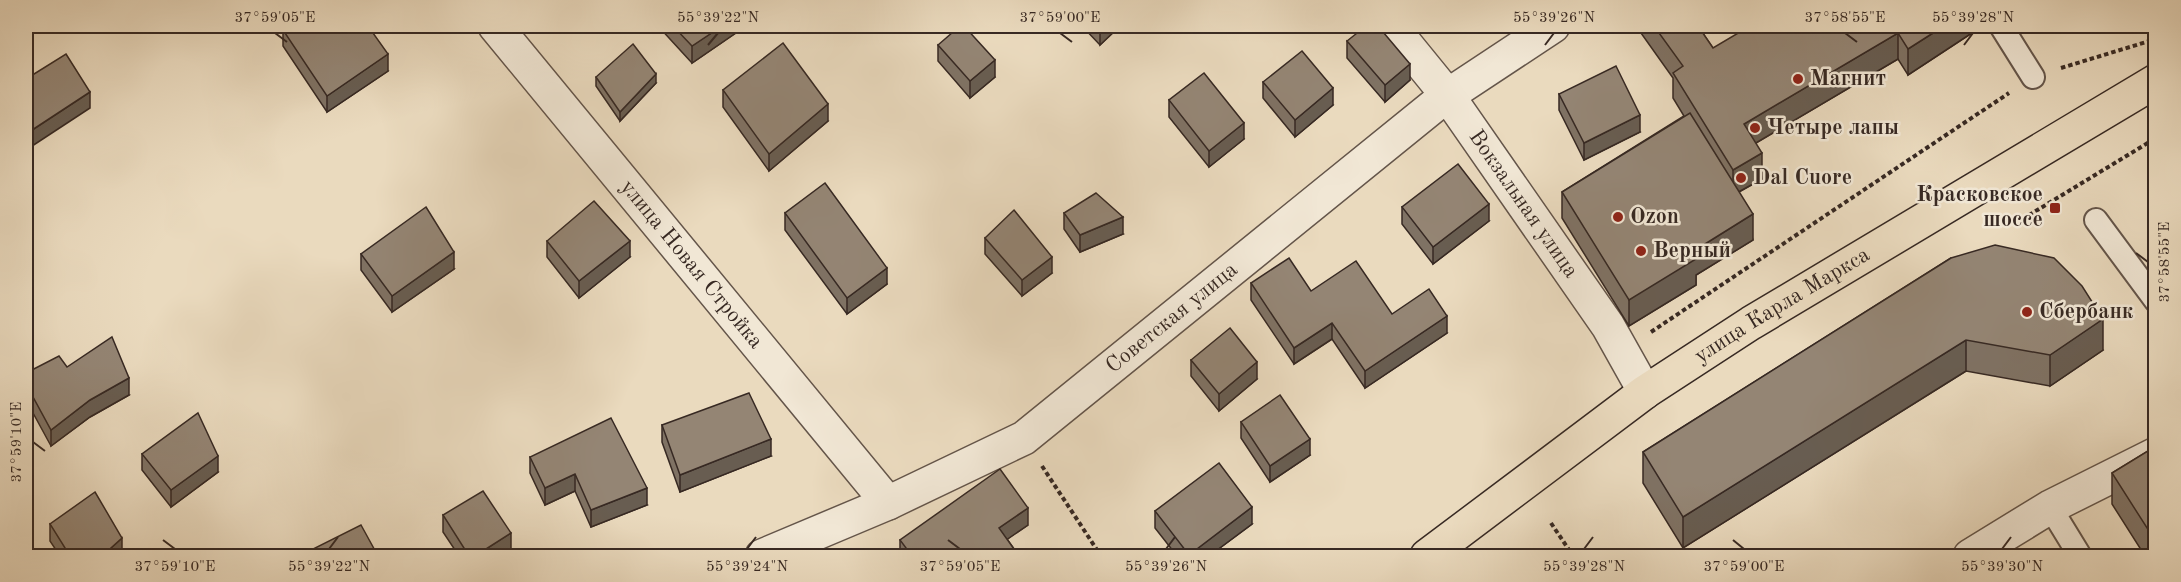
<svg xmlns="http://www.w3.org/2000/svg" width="2181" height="582" font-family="'Old Standard TT',serif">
  <rect width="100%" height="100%" fill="#eadabe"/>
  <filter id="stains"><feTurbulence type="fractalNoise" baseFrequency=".00333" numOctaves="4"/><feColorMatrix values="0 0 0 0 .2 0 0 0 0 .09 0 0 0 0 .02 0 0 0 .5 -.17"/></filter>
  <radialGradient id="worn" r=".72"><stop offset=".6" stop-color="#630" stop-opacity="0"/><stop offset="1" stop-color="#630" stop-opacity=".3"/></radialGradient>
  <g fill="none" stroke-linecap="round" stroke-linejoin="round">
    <defs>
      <g id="service">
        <polyline points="2001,26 2033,77"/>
        <polyline points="2096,220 2156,301"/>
        <polyline points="2050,507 2080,556"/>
      </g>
      <g id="minor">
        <path id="s1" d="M495,26L888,503"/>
        <path id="s2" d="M762,556L888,503L1024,438L1441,100L1553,26"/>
        <polyline points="1970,556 2050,507 2156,454"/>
      </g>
      <g id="tertiary">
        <path id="s3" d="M1391,26L1448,96L1608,326L1645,392"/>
      </g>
      <g id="primary">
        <path id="s4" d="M1427,556L1645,392L1751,323L2156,81"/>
      </g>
    </defs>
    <use href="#service" stroke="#64554a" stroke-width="26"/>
    <use href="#minor" stroke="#64554a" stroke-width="36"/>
    <use href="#tertiary" stroke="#64554a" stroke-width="36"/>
    <use href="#primary" stroke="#372923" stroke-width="36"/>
    <g stroke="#372923" stroke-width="4" stroke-dasharray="4.5 3" stroke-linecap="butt">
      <polyline points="2061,68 2156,39"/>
      <polyline points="2016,223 2156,138"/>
      <polyline points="1651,332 2009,93"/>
      <polyline points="1042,466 1101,556"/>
      <polyline points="1551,523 1573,556"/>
    </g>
    <use href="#service" stroke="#f1e7d5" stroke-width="22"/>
    <use href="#minor" stroke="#f1e7d5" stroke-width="33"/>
    <use href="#tertiary" stroke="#f1e7d5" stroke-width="33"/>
    <use href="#primary" stroke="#eadabe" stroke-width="33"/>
  </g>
  <g fill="#7f7264" stroke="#372923" stroke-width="1.5">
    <polygon points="658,26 746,26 692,63"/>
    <polygon points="1082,26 1120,26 1100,45"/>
    <polygon points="1233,26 1244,26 1238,31"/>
    <polygon points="1636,26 1698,26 1713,48 1978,26 1978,29 1908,75 1898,59 1756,143 1762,179 1739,192 1753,240 1696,275 1696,285 1629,326 1562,218 1562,192 1684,116 1673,98 1673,78"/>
    <polygon points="283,30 388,71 327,112 283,46"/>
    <polygon points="1347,41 1410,80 1385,102 1347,58"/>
    <polygon points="938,45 995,77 970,98 938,61"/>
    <polygon points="596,77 656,83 620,121 596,86"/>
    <polygon points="1263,82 1333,105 1295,137 1263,98"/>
    <polygon points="723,90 828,121 769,171 723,107"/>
    <polygon points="1559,94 1640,132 1584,160 1559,110"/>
    <polygon points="1169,100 1244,139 1209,167 1169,117"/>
    <polygon points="1402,207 1489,221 1433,264 1402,224"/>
    <polygon points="785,213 887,284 847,314 785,230"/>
    <polygon points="1064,213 1123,234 1080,252 1064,229"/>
    <polygon points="985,238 1052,273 1022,296 985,254"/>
    <polygon points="547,241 630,257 579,298 547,257"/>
    <polygon points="361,254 454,269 392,312 361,270"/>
    <polygon points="1951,258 2103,350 2050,386 1966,371 1683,548 1643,483 1643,452"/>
    <polygon points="1251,283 1311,291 1392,314 1447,333 1365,388 1332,339 1294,364 1251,300"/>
    <polygon points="1191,360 1257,379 1219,411 1191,376"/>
    <polygon points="26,373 129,395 90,417 51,446 26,400"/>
    <polygon points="1241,422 1310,455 1270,482 1241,438"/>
    <polygon points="662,425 771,456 680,492 662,442"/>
    <polygon points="2156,446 2156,556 2145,556 2112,504 2112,473"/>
    <polygon points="142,454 218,472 171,507 142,470"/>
    <polygon points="530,457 647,505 591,527 575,491 545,505 530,473"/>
    <polygon points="1155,511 1252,524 1209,556 1177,556 1155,528"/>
    <polygon points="443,515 511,550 501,556 459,556 443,532"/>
    <polygon points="50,524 122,555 121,556 60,556 50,541"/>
    <polygon points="1028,525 1007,539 1019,556 900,556 900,540"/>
  </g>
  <g fill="#685d51" stroke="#372923" stroke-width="1.5">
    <polygon points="722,26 746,26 692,63 692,46"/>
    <polygon points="1103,26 1120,26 1100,45 1100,28"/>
    <polygon points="1238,26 1244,26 1238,31"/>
    <polygon points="1944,26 1978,26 1978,29 1908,75 1908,49"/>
    <polygon points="1898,33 1898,59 1744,150 1744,124"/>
    <polygon points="388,54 388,71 327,112 327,96"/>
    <polygon points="995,60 995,77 970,98 970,81"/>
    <polygon points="1410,64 1410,80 1385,102 1385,85"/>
    <polygon points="656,74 656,83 620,121 620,112"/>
    <polygon points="1333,88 1333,105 1295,137 1295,120"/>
    <polygon points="90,92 90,108 26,150 26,134"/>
    <polygon points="828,104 828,121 769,171 769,154"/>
    <polygon points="1640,115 1640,132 1584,160 1584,143"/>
    <polygon points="1244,123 1244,139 1209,167 1209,151"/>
    <polygon points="1762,153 1762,179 1733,195 1733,170"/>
    <polygon points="1489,204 1489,221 1433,264 1433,247"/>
    <polygon points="1753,214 1753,240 1696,275 1696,285 1629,326 1629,300 1692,252"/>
    <polygon points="1123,217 1123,234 1080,252 1080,235"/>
    <polygon points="630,241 630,257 579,298 579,281"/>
    <polygon points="454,252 454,269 392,312 392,296"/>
    <polygon points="1052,257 1052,273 1022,296 1022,280"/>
    <polygon points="887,268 887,284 847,314 847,298"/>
    <polygon points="1447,316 1447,333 1365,388 1365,371"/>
    <polygon points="2103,319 2103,350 2050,386 2050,355"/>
    <polygon points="1332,323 1332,339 1294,364 1294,348"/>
    <polygon points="1966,340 1966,371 1683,548 1683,517"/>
    <polygon points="1257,362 1257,379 1219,411 1219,394"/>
    <polygon points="129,378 129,395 90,417 51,446 51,430 90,400"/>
    <polygon points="771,439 771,456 680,492 680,475"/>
    <polygon points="1310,439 1310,455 1270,482 1270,466"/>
    <polygon points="218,456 218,472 171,507 171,490"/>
    <polygon points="575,474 575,491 545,505 545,488"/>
    <polygon points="647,488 647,505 591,527 591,510"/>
    <polygon points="1252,507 1252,524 1209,556 1189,556 1189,555"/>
    <polygon points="1028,508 1028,525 999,545 999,528"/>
    <polygon points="511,533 511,550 501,556 475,556"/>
    <polygon points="122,538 122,555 121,556 102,556"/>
    <polygon points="951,550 951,556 942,556"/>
  </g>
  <g fill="#948574" stroke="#372923" stroke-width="1.5">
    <polygon points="290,26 368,26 388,54 327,96 283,30"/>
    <polygon points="673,26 722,26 692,46"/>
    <polygon points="960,26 964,26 995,60 970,81 938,45"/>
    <polygon points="1366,26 1378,26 1410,64 1385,85 1347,41"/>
    <polygon points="1654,26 1698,26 1713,48 1750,26 1944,26 1908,49 1898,33 1744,124 1762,153 1733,170 1673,73 1683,66"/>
    <polygon points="783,43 828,104 769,154 723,90"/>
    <polygon points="633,44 656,74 620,112 596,77"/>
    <polygon points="1302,51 1333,88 1295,120 1263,82"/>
    <polygon points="66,54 90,92 26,134 26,79"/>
    <polygon points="1616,66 1640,115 1584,143 1559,94"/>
    <polygon points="1204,73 1244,123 1209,151 1169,100"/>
    <polygon points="1690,113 1753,214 1692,252 1696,259 1629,300 1562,192"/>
    <polygon points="1458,164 1489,204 1433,247 1402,207"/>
    <polygon points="825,183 887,268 847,298 785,213"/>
    <polygon points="1096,193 1123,217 1080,235 1064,213"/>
    <polygon points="594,201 630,241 579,281 547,241"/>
    <polygon points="426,207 454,252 392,296 361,254"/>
    <polygon points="1014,210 1052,257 1022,280 985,238"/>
    <polygon points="1995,245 2054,258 2082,286 2103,319 2050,355 1966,340 1683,517 1643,452 1951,258"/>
    <polygon points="1289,258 1311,291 1356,261 1392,314 1429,289 1447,316 1365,371 1332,323 1294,348 1251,283"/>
    <polygon points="1230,328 1257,362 1219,394 1191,360"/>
    <polygon points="112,337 129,378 90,400 51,430 26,384 26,373 59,356 67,367"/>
    <polygon points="749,393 771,439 680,475 662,425"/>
    <polygon points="1280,395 1310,439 1270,466 1241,422"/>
    <polygon points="198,413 218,456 171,490 142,454"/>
    <polygon points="611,418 647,488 591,510 575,474 545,488 530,457"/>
    <polygon points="2156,446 2156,542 2112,473"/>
    <polygon points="1219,463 1252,507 1189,555 1155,511"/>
    <polygon points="1000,469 1028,508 999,528 1019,556 955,556 951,550 942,556 912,556 900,540"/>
    <polygon points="483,491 511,533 475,556 469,556 443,515"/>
    <polygon points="95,492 122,538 102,556 70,556 50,524"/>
    <polygon points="361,525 378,556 309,556 307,552"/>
  </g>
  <path fill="none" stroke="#372923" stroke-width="2" d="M275,33L287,42M1060,33L1072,42M1845,33L1857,42M708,45L718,33M1545,45L1554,33M1964,45L1973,33M2136,253L2148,262M33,442L45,451M163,540L175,549M948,540L960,549M1733,540L1744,549M329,549L338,537M747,549L756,537M1166,549L1175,537M1584,549L1593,537M2002,549L2011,537"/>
  <g fill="#8f2418" stroke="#f1e7d5" stroke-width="2">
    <circle cx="1798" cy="79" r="6"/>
    <circle cx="1755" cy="128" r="6"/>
    <circle cx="1741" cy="178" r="6"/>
    <rect x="2049" y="202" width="12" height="12" rx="3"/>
    <circle cx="1618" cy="217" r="6"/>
    <circle cx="1641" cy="251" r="6"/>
    <circle cx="2027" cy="312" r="6"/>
  </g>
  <g text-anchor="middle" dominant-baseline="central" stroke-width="5" stroke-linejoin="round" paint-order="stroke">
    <g font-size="22" font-weight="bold" fill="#372923" stroke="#f1e7d5" text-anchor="start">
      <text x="1810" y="79">Магнит</text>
      <text x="1767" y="128">Четыре лапы</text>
      <text x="1753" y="178">Dal Cuore</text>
      <text x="2043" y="195" text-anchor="end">Красковское<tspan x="2043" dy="25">шоссе</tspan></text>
      <text x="1630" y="217">Ozon</text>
      <text x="1653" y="251">Верный</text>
      <text x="2039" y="312">Сбербанк</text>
    </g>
    <g font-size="22" fill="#372923" stroke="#f1e7d5">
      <text stroke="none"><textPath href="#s3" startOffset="222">Вокзальная улица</textPath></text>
      <text stroke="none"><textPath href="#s1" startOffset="309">улица Новая Стройка</textPath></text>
      <text stroke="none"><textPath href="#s4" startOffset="435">улица Карла Маркса</textPath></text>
      <text stroke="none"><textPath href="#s2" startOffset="478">Советская улица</textPath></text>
    </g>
  </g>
  <rect width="2181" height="582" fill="none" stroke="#eadabe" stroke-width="66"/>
  <rect x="33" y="33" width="2115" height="516" fill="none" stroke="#372923" stroke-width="2"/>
  <g font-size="15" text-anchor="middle" fill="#372923">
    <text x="275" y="22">37°59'05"E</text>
    <text x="718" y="22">55°39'22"N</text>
    <text x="1060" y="22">37°59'00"E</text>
    <text x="1554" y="22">55°39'26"N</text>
    <text x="1845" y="22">37°58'55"E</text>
    <text x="1973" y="22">55°39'28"N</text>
    <text transform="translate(2164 262) rotate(-90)" y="5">37°58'55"E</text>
    <text transform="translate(16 442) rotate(-90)" y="5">37°59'10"E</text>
    <text x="175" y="571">37°59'10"E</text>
    <text x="329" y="571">55°39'22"N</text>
    <text x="747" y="571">55°39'24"N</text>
    <text x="960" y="571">37°59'05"E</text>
    <text x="1166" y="571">55°39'26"N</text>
    <text x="1584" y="571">55°39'28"N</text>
    <text x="1744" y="571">37°59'00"E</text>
    <text x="2002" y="571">55°39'30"N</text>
  </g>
  <rect width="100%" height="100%" filter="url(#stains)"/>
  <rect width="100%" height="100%" fill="url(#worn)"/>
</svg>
